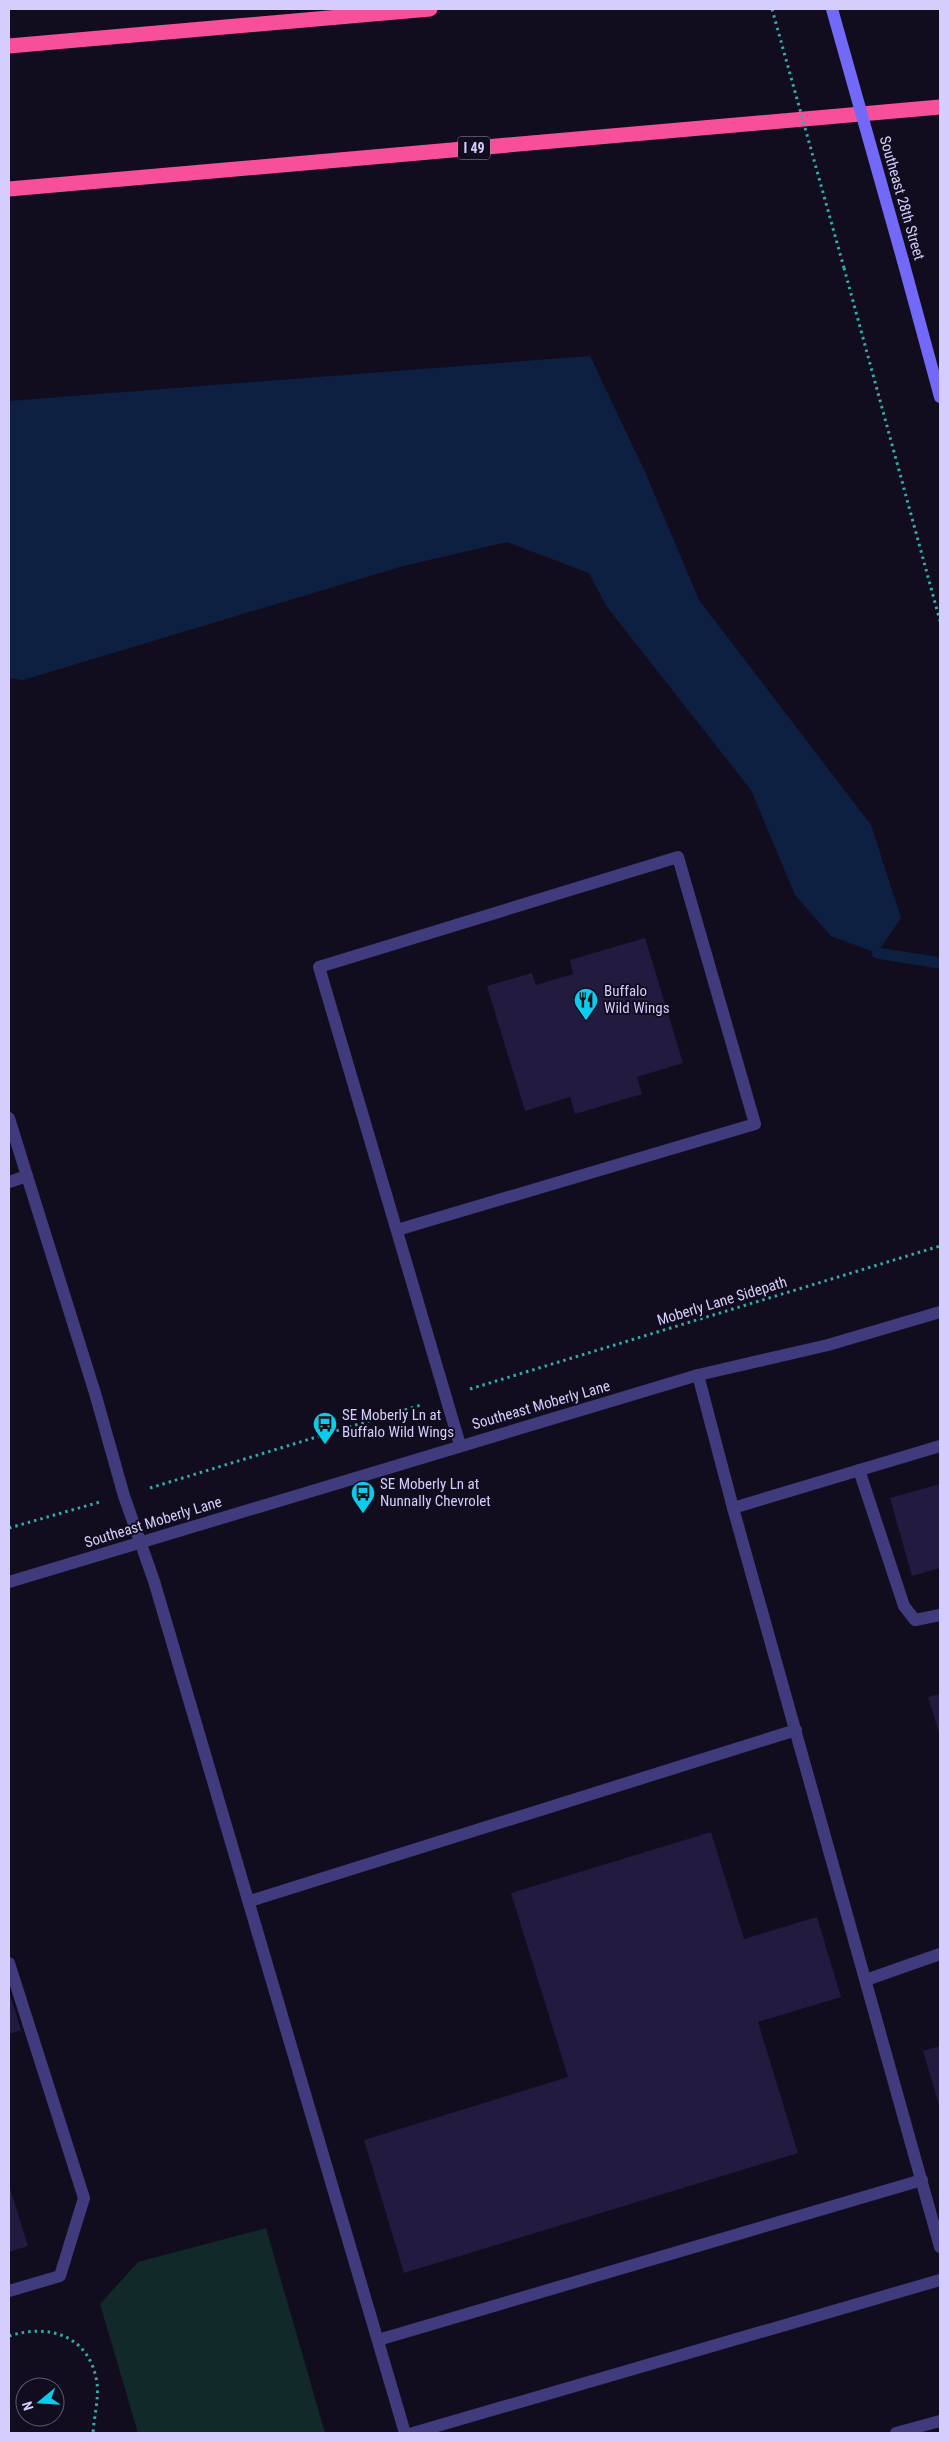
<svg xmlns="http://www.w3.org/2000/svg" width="949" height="2442" font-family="'Roboto Condensed',sans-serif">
  <rect width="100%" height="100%" fill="#110d1f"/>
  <polygon fill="#112929" points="266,2228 325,2433 138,2433 100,2304 138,2262"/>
  <polygon fill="#0e2042" points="590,356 645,472 699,600 871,825 901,918 877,953 831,936 795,895 751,790 607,607 589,573 507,542 403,566 23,680 9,678 9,401"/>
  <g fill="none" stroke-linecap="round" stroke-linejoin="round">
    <polyline stroke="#0e2042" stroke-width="11" points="877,953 940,963"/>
  </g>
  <g fill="#231a3f">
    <polygon points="645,938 683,1063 637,1077 642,1094 575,1114 570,1097 525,1111 487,986 532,973 536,985 573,974 570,960"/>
    <polygon points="940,1484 940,1568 912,1576 890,1498"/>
    <polygon points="940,1694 940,1736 928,1697"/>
    <polygon points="711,1832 744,1939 817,1917 841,1997 758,2022 798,2153 404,2273 364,2140 568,2077 511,1893"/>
    <polygon points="9,1992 21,2030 9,2034"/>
    <polygon points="940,2046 940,2108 923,2051"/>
    <polygon points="9,2185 28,2246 9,2252"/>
  </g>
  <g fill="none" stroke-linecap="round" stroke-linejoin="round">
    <g stroke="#33aba9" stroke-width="3" stroke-dasharray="2.5 4" stroke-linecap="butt">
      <polyline points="844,268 940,621"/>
      <polyline points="470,1389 940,1246"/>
      <polyline points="150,1488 421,1405"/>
      <polyline points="9,1528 100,1502"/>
      <path d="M9,2336C50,2323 90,2336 97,2383C99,2398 94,2417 93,2433"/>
    </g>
    <g stroke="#403b7c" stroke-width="12">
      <polyline points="9,1118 27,1176"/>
      <polyline points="9,1182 27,1176 95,1393 124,1496 154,1581 405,2433"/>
      <polyline points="397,1230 755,1124 678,857 319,967 460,1445"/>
      <polyline points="698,1375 733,1508 940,2247"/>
      <polyline points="859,1470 904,1606 915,1620 940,1615"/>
      <polyline points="733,1508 940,1446"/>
      <polyline points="250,1901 796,1730"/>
      <polyline points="9,1963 84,2198 60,2276 9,2291"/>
      <polyline points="866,1980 940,1954"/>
      <polyline points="378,2340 922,2180"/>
      <polyline points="413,2433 940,2280"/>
      <polyline points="896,2433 940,2421"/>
    </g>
    <polyline stroke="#403b7c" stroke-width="12" points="9,1582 698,1375 828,1345 940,1312"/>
    <polyline stroke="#7369f8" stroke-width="12" points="903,261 940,397"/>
    <g stroke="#f74f99" stroke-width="15">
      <polyline points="9,46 430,9"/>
      <polyline points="9,189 940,107"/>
    </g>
    <polyline stroke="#33aba9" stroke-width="3" stroke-dasharray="2.5 4" stroke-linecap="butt" points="772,9 844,268"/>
    <polyline stroke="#7369f8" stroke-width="12" points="832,9 903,261"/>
  </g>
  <defs>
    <symbol id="restaurant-pin" viewBox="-11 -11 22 30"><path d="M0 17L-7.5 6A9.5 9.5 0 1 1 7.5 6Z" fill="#0bccec" stroke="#110d1f"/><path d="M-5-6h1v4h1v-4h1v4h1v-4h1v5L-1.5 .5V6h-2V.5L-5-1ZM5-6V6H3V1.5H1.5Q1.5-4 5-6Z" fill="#111"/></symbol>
    <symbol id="bus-pin" viewBox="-11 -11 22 30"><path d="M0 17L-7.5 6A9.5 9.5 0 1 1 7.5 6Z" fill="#0bccec" stroke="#110d1f"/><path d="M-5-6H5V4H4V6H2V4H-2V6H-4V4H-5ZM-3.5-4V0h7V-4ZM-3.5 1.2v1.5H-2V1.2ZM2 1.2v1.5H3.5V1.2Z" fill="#111"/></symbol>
  </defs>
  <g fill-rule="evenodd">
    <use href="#restaurant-pin" x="572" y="986" width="28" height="38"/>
    <use href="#bus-pin" x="311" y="1410" width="28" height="38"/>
    <use href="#bus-pin" x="349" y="1479" width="28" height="38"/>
  </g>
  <g text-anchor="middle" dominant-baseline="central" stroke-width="4" stroke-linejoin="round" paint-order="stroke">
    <rect fill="#110d1f" stroke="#9a94ba" stroke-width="1" x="458" y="136.5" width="32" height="23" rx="4"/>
    <g font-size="14" font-weight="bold" fill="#d5cefd">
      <text x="474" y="148">I 49</text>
    </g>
    <g font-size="15" fill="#d5cefd" stroke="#110d1f">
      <text transform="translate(902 198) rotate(74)">Southeast 28th Street</text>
      <text transform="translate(722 1301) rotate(-17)">Moberly Lane Sidepath</text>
      <text transform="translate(541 1405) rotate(-16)">Southeast Moberly Lane</text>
      <text transform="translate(153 1522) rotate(-17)">Southeast Moberly Lane</text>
    </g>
    <g font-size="15" fill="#d5cefd" stroke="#110d1f" text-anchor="start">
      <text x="604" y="991">Buffalo<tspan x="604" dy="17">Wild Wings</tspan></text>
      <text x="342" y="1415">SE Moberly Ln at<tspan x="342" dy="17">Buffalo Wild Wings</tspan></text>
      <text x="380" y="1484">SE Moberly Ln at<tspan x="380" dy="17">Nunnally Chevrolet</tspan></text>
    </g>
  </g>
  <rect width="949" height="2442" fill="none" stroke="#d5cefd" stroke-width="20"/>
  <g transform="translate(40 2402) rotate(252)"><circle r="24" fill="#110d1f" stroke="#5f5a78"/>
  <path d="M0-4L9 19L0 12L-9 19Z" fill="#0bccec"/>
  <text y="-8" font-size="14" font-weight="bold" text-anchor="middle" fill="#d5cefd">N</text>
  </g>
</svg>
